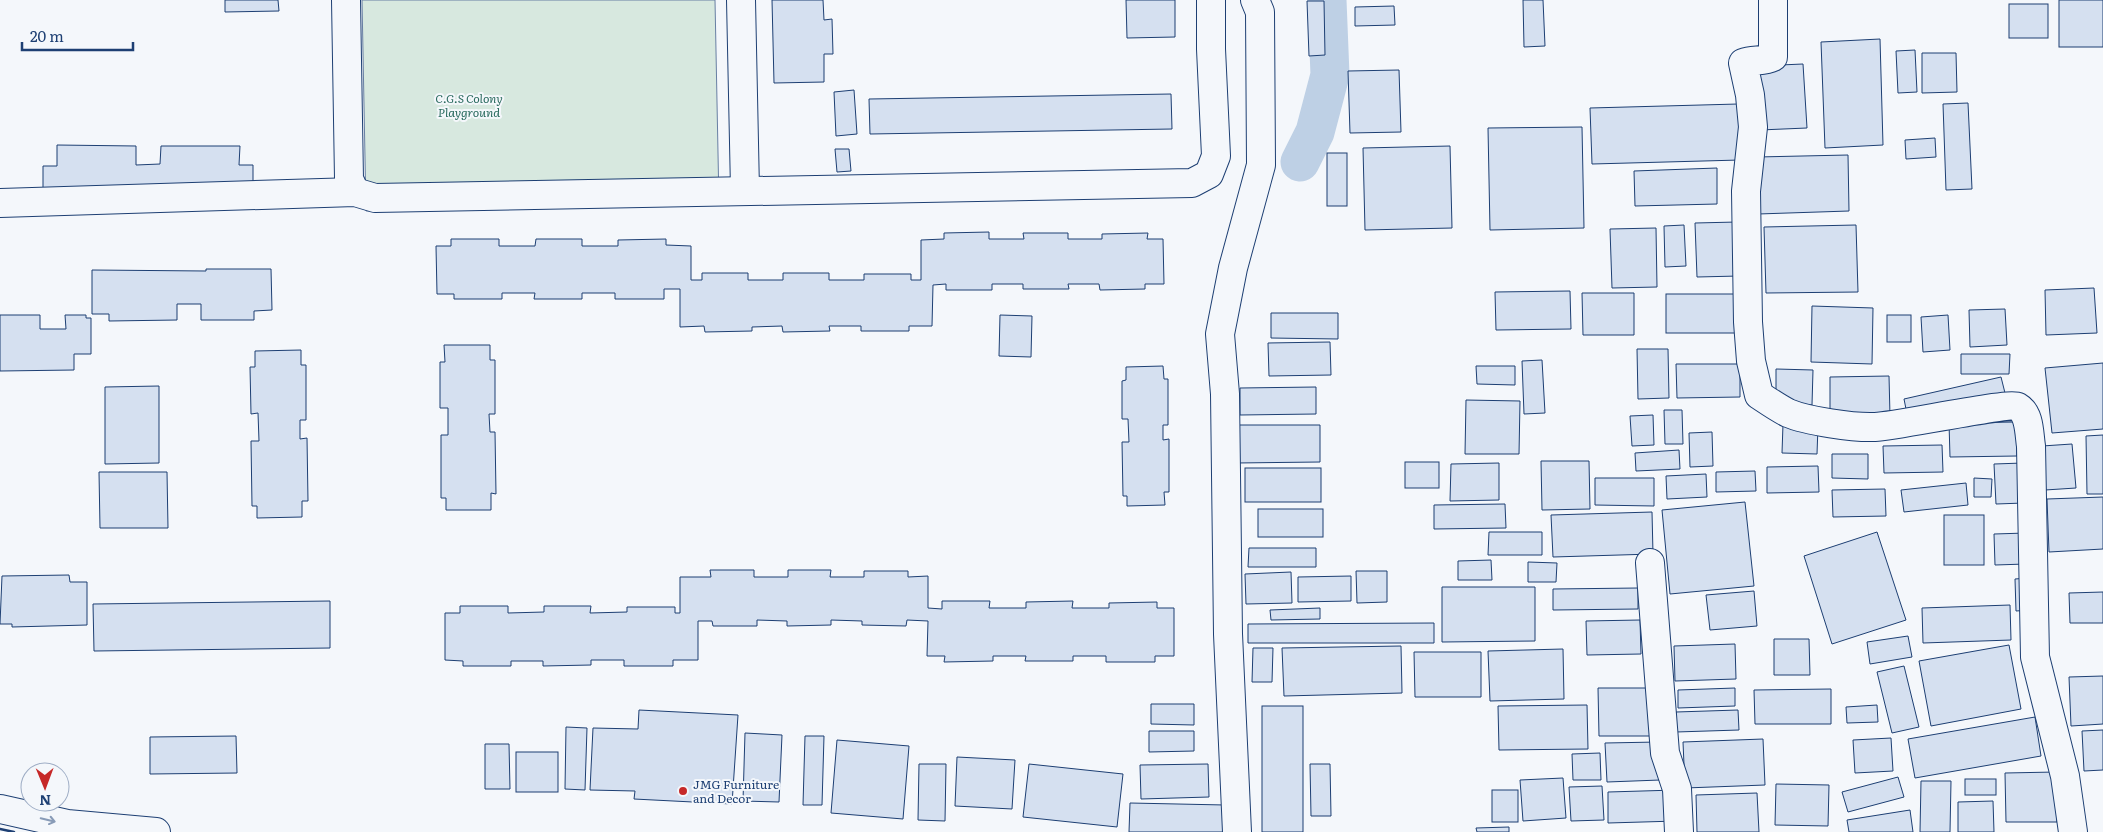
<svg xmlns="http://www.w3.org/2000/svg" width="2103" height="832" font-family="Literata,serif">
  <rect width="100%" height="100%" fill="#f4f7fb"/>
  <polygon fill="#d7e8df" stroke="#687fa3" points="362,0 715,0 719,204 366,211"/>
  <g fill="none" stroke-linecap="round" stroke-linejoin="round">
    <polyline stroke="#bed0e5" stroke-width="39" points="1300,162 1315,132 1330,75 1327,0"/>
  </g>
  <g fill="#d5e0f0" stroke="#1d3f73">
    <polygon points="225,0 278,0 279,11 225,12"/>
    <polygon points="772,0 823,0 824,20 832,19 833,54 824,54 824,82 774,83"/>
    <polygon points="1126,0 1175,0 1175,37 1127,38"/>
    <polygon points="1523,0 1543,0 1545,46 1524,47"/>
    <rect x="2059" y="0" width="44" height="47"/>
    <polygon points="1307,1 1324,1 1325,55 1309,56"/>
    <rect x="2009" y="4" width="39" height="34"/>
    <polygon points="1394,6 1395,25 1355,26 1355,7"/>
    <polygon points="1880,39 1883,145 1825,148 1821,42"/>
    <polygon points="1915,50 1917,92 1898,93 1896,51"/>
    <polygon points="1922,53 1956,53 1957,92 1922,93"/>
    <polygon points="1803,64 1807,128 1760,130 1757,66"/>
    <polygon points="1399,70 1401,132 1350,133 1348,71"/>
    <polygon points="854,90 857,134 836,136 834,92"/>
    <polygon points="1171,94 1172,129 870,134 869,99"/>
    <polygon points="1968,103 1972,189 1946,190 1943,104"/>
    <polygon points="1738,104 1740,160 1592,164 1590,108"/>
    <polygon points="1582,127 1584,228 1490,230 1488,128"/>
    <polygon points="1935,138 1936,157 1906,159 1905,140"/>
    <polygon points="57,145 136,146 136,165 160,164 161,146 240,146 239,165 253,165 253,195 43,193 43,166 57,166"/>
    <polygon points="1450,146 1452,228 1365,230 1363,148"/>
    <polygon points="835,149 849,149 851,171 837,172"/>
    <rect x="1327" y="153" width="20" height="53"/>
    <polygon points="1848,155 1849,211 1758,214 1757,157"/>
    <polygon points="1717,168 1717,204 1635,206 1634,171"/>
    <polygon points="1737,222 1739,276 1697,277 1695,223"/>
    <polygon points="1684,225 1686,266 1665,267 1664,226"/>
    <polygon points="1856,225 1858,292 1766,293 1764,227"/>
    <polygon points="1656,228 1657,287 1612,288 1610,229"/>
    <polygon points="989,232 989,239 1024,239 1023,233 1068,233 1068,239 1102,239 1102,234 1148,233 1147,239 1163,239 1164,284 1145,284 1145,289 1100,290 1099,284 1068,284 1069,289 1023,289 1023,284 992,284 992,290 946,290 946,284 933,285 932,326 909,326 909,331 861,331 861,326 829,326 830,331 783,332 782,326 752,327 752,331 705,332 704,326 680,327 680,289 664,289 664,299 615,299 615,293 582,293 582,299 534,299 535,293 502,293 502,299 454,299 454,294 437,294 436,246 451,246 451,239 499,239 499,246 535,246 536,239 582,239 582,246 618,246 618,240 666,239 666,245 691,246 691,280 702,280 702,273 748,273 748,280 783,280 783,273 829,273 829,280 864,280 864,274 911,274 911,280 921,280 921,240 944,239 944,233"/>
    <polygon points="206,269 271,269 272,310 254,311 254,320 201,320 201,304 177,304 177,320 109,321 109,314 92,314 92,270 206,271"/>
    <polygon points="2094,288 2097,333 2046,335 2045,290"/>
    <polygon points="1570,291 1571,329 1496,330 1495,292"/>
    <polygon points="1582,293 1634,293 1634,335 1583,335"/>
    <rect x="1666" y="294" width="75" height="39"/>
    <polygon points="1812,306 1873,308 1872,364 1811,362"/>
    <polygon points="2005,309 2007,345 1970,347 1969,310"/>
    <polygon points="1271,313 1338,313 1338,339 1271,338"/>
    <polygon points="0,315 40,315 40,329 66,329 65,315 86,315 86,318 91,318 91,354 74,354 74,370 0,371"/>
    <polygon points="1000,315 1032,316 1031,357 999,356"/>
    <rect x="1887" y="315" width="24" height="27"/>
    <polygon points="1948,315 1950,350 1923,352 1921,317"/>
    <polygon points="1330,342 1331,375 1269,376 1268,343"/>
    <polygon points="444,345 490,345 490,360 495,360 495,414 489,414 490,432 495,432 496,494 491,493 491,510 446,510 446,498 441,498 441,435 448,435 448,408 440,408 440,362 445,362"/>
    <polygon points="1637,349 1668,349 1669,398 1638,399"/>
    <polygon points="301,350 301,365 306,365 306,420 300,420 300,439 307,438 308,501 302,501 302,517 257,518 257,506 252,506 251,441 259,441 258,413 251,414 250,367 255,367 255,351"/>
    <polygon points="1961,354 2010,354 2009,374 1961,374"/>
    <polygon points="1542,360 1545,413 1524,414 1522,361"/>
    <polygon points="2103,363 2103,429 2052,433 2045,368"/>
    <polygon points="1676,364 1740,364 1740,397 1677,398"/>
    <polygon points="1163,366 1164,379 1168,379 1168,425 1163,425 1163,440 1169,439 1169,492 1164,492 1165,505 1127,506 1127,496 1123,496 1122,442 1129,442 1128,419 1122,419 1122,381 1126,380 1126,367"/>
    <polygon points="1476,366 1515,366 1515,385 1477,384"/>
    <polygon points="1776,369 1813,370 1812,405 1776,405"/>
    <polygon points="1889,376 1890,416 1830,416 1830,377"/>
    <polygon points="2001,377 2006,397 1908,419 1904,399"/>
    <polygon points="159,386 159,463 105,464 105,387"/>
    <polygon points="1316,387 1316,414 1240,415 1240,388"/>
    <polygon points="1466,400 1520,401 1519,454 1465,454"/>
    <polygon points="1664,410 1682,410 1683,444 1665,444"/>
    <polygon points="1653,415 1654,445 1632,446 1630,416"/>
    <polygon points="2016,422 2017,456 1950,457 1949,423"/>
    <polygon points="1783,424 1818,426 1817,454 1782,453"/>
    <polygon points="1236,425 1320,425 1320,462 1236,463"/>
    <polygon points="1712,432 1713,466 1690,467 1689,433"/>
    <polygon points="2103,435 2103,494 2087,494 2086,436"/>
    <polygon points="2072,444 2076,488 2045,490 2042,446"/>
    <polygon points="1942,445 1943,472 1884,473 1883,446"/>
    <polygon points="1679,450 1680,469 1636,471 1635,453"/>
    <polygon points="1832,454 1868,454 1868,479 1832,478"/>
    <polygon points="1541,461 1589,461 1590,509 1542,510"/>
    <rect x="1405" y="462" width="34" height="26"/>
    <polygon points="1499,463 1499,500 1450,501 1451,464"/>
    <polygon points="2023,463 2024,503 1996,504 1994,464"/>
    <polygon points="1818,466 1819,492 1767,493 1767,467"/>
    <rect x="1245" y="468" width="76" height="34"/>
    <polygon points="1755,471 1756,491 1716,492 1716,472"/>
    <polygon points="99,472 167,472 168,528 100,528"/>
    <polygon points="1706,474 1707,497 1667,499 1666,476"/>
    <polygon points="1595,478 1654,478 1654,506 1595,505"/>
    <polygon points="1974,478 1992,479 1991,497 1974,497"/>
    <polygon points="1966,483 1968,505 1904,512 1901,490"/>
    <polygon points="1885,489 1886,516 1833,517 1832,490"/>
    <polygon points="2103,497 2103,549 2049,552 2047,499"/>
    <polygon points="1745,502 1754,586 1670,594 1662,510"/>
    <polygon points="1505,504 1506,528 1434,529 1434,505"/>
    <rect x="1258" y="509" width="65" height="28"/>
    <polygon points="1652,512 1653,554 1553,557 1551,515"/>
    <rect x="1944" y="515" width="40" height="50"/>
    <polygon points="1489,532 1542,532 1542,555 1488,555"/>
    <polygon points="1877,532 1906,620 1832,644 1804,556"/>
    <polygon points="2026,533 2026,564 1995,565 1994,534"/>
    <polygon points="1249,548 1316,548 1316,567 1248,567"/>
    <polygon points="1491,560 1492,580 1458,580 1458,561"/>
    <polygon points="1528,562 1557,563 1556,582 1528,582"/>
    <polygon points="710,570 754,570 754,577 788,577 788,570 831,570 830,577 864,577 864,571 908,571 908,577 928,576 928,608 942,609 942,601 990,601 989,608 1026,608 1026,602 1073,601 1072,608 1109,608 1109,603 1157,602 1157,608 1174,608 1174,656 1155,656 1155,662 1106,662 1106,656 1073,656 1073,661 1025,661 1026,656 993,656 993,661 944,662 945,656 927,656 928,621 907,620 906,626 862,625 862,621 831,620 831,625 787,626 787,621 757,620 757,626 713,626 712,621 698,621 698,660 673,660 673,666 624,666 624,660 591,660 591,665 543,666 543,661 511,661 511,666 463,666 463,661 445,660 445,613 460,613 460,606 508,606 508,613 544,612 544,606 591,606 590,613 627,612 627,607 675,607 675,613 680,613 680,577 711,577"/>
    <polygon points="1356,571 1387,571 1387,602 1357,603"/>
    <polygon points="1291,572 1292,603 1246,604 1245,574"/>
    <polygon points="69,575 70,582 87,582 87,625 12,627 12,624 0,624 2,576"/>
    <polygon points="1351,576 1351,601 1298,602 1298,577"/>
    <polygon points="2028,578 2030,610 2016,611 2015,579"/>
    <polygon points="1442,587 1535,587 1535,641 1442,642"/>
    <polygon points="1638,588 1638,609 1553,610 1553,589"/>
    <polygon points="1754,591 1757,626 1710,630 1706,595"/>
    <polygon points="2103,592 2103,623 2070,623 2069,593"/>
    <polygon points="330,601 330,648 94,651 93,604"/>
    <polygon points="2010,605 2011,640 1923,643 1922,608"/>
    <polygon points="1320,608 1320,619 1271,620 1270,610"/>
    <polygon points="1640,620 1641,654 1587,655 1586,621"/>
    <polygon points="1434,623 1434,643 1248,643 1248,624"/>
    <polygon points="1908,636 1912,657 1870,664 1867,642"/>
    <polygon points="1774,639 1809,639 1810,675 1774,675"/>
    <polygon points="1735,644 1736,679 1675,681 1674,646"/>
    <polygon points="2009,645 2021,709 1931,726 1919,661"/>
    <polygon points="1401,646 1402,693 1284,696 1282,648"/>
    <polygon points="1253,648 1273,648 1272,682 1252,682"/>
    <polygon points="1563,649 1564,699 1490,701 1488,651"/>
    <polygon points="1414,652 1481,652 1481,697 1415,697"/>
    <polygon points="1904,666 1919,727 1892,733 1877,672"/>
    <polygon points="2103,676 2103,724 2071,726 2069,677"/>
    <polygon points="1598,688 1652,688 1652,736 1599,736"/>
    <polygon points="1735,688 1735,706 1678,708 1678,690"/>
    <polygon points="1831,689 1831,724 1755,724 1754,690"/>
    <polygon points="1151,704 1194,704 1194,725 1151,724"/>
    <polygon points="1587,705 1588,749 1499,750 1498,706"/>
    <polygon points="1877,705 1878,722 1847,723 1846,707"/>
    <rect x="1262" y="706" width="41" height="126"/>
    <polygon points="639,710 738,715 732,804 634,799 635,791 590,790 593,728 638,729"/>
    <polygon points="1738,710 1739,730 1676,732 1676,712"/>
    <polygon points="2035,717 2041,756 1915,778 1908,739"/>
    <polygon points="566,727 587,728 585,790 565,789"/>
    <polygon points="2103,730 2103,770 2084,771 2082,731"/>
    <polygon points="1149,731 1194,731 1194,751 1149,752"/>
    <polygon points="745,733 782,735 779,802 743,801"/>
    <polygon points="236,736 237,773 150,774 150,737"/>
    <polygon points="805,736 824,736 822,805 803,805"/>
    <polygon points="1891,738 1893,771 1855,773 1853,740"/>
    <polygon points="1763,739 1765,785 1685,788 1683,742"/>
    <polygon points="837,740 909,746 903,819 831,813"/>
    <polygon points="1658,742 1660,780 1607,782 1605,743"/>
    <polygon points="485,744 509,744 510,789 485,789"/>
    <rect x="516" y="752" width="42" height="40"/>
    <polygon points="1600,753 1601,780 1573,780 1572,754"/>
    <polygon points="957,757 1015,760 1012,809 955,806"/>
    <polygon points="919,764 946,764 945,821 918,820"/>
    <polygon points="1029,764 1123,774 1117,827 1023,817"/>
    <polygon points="1208,764 1209,797 1141,799 1140,765"/>
    <polygon points="1310,764 1330,764 1331,816 1311,816"/>
    <polygon points="2056,772 2057,822 2006,822 2005,773"/>
    <polygon points="1898,777 1904,797 1848,812 1842,792"/>
    <polygon points="1563,778 1566,818 1523,821 1520,780"/>
    <rect x="1965" y="779" width="31" height="16"/>
    <polygon points="1921,781 1951,781 1950,832 1920,832"/>
    <polygon points="1776,784 1829,785 1828,826 1775,825"/>
    <polygon points="1602,786 1604,820 1571,821 1569,787"/>
    <rect x="1492" y="790" width="26" height="32"/>
    <polygon points="1676,790 1677,821 1608,823 1608,792"/>
    <polygon points="1757,793 1759,832 1697,832 1696,795"/>
    <polygon points="1993,801 1994,832 1958,832 1958,802"/>
    <polygon points="1130,803 1225,805 1224,832 1129,832"/>
    <polygon points="1910,810 1913,832 1849,832 1847,820"/>
    <polygon points="1509,827 1509,832 1477,832 1476,828"/>
  </g>
  <g fill="none" stroke-linecap="round" stroke-linejoin="round">
    <defs>
      <g id="minor">
        <polyline points="346,0 349,179 355,192"/>
        <polyline points="741,0 745,190"/>
        <path d="M1773,0V57C1763,62 1753,59 1743,63L1750,95L1753,127L1746,191L1748,322L1751,361L1759,395C1768,401 1778,408 1788,413C1807,421 1854,428 1875,427C1898,426 2008,402 2018,407C2030,414 2029,434 2031,446L2035,657L2065,776L2073,832"/>
        <polyline points="0,203 355,192 375,198 1192,183 1209,174 1216,156 1211,49 1211,0"/>
        <polyline points="1650,563 1665,753 1677,789 1679,832"/>
        <polyline points="1237,832 1228,634 1225,394 1220,334 1233,268 1261,165 1260,12 1255,0"/>
      </g>
      <polyline id="secondary" points="0,809 67,824 156,832"/>
    </defs>
    <use href="#minor" stroke="#1d3f73" stroke-width="30"/>
    <use href="#secondary" stroke="#1d3f73" stroke-width="30"/>
    <use href="#minor" stroke="#f4f7fb" stroke-width="28"/>
    <use href="#secondary" stroke="#f4f7fb" stroke-width="28"/>
    <polyline stroke="#1d3f73" stroke-width="2.5" points="0,829 14,832"/>
  </g>
  <defs><path id="oneway-shaft" d="M-6 0H5M1.5-3L5.5 0L1.5 3" fill="none" stroke-width="1.6" stroke-linecap="round" stroke-linejoin="round" transform="scale(1.25)"/></defs>
  <use stroke="#889bb7" href="#oneway-shaft" transform="translate(48 820) rotate(13)"/>
  <circle fill="#c62828" stroke="#f4f7fb" stroke-width="2" cx="683" cy="791" r="5"/>
  <g text-anchor="middle" dominant-baseline="central" stroke-width="4" stroke-linejoin="round" paint-order="stroke">
    <g font-size="12" font-style="italic" fill="#2c6c60" stroke="#f4f7fb">
      <text x="469" y="98">C.G.S Colony<tspan x="469" dy="14">Playground</tspan></text>
    </g>
    <g font-size="12" fill="#1d3f73" stroke="#f4f7fb" text-anchor="start">
      <text x="693" y="784">JMG Furniture<tspan x="693" dy="14">and Decor</tspan></text>
    </g>
  </g>
  <g transform="translate(45 787) rotate(179)"><circle r="24" fill="#f4f7fb" stroke="#9eadc5"/>
  <path d="M0-4L9 19L0 12L-9 19Z" fill="#c62828"/>
  <text y="-8" font-size="14" font-weight="bold" text-anchor="middle" fill="#1d3f73">N</text>
  </g>
  <path d="M22 42v8h111v-8" fill="none" stroke="#1d3f73" stroke-width="2.5"/>
  <text x="30" y="42" font-size="15" fill="#1d3f73" stroke="#f4f7fb" stroke-width="4" paint-order="stroke">20 m</text>
</svg>
